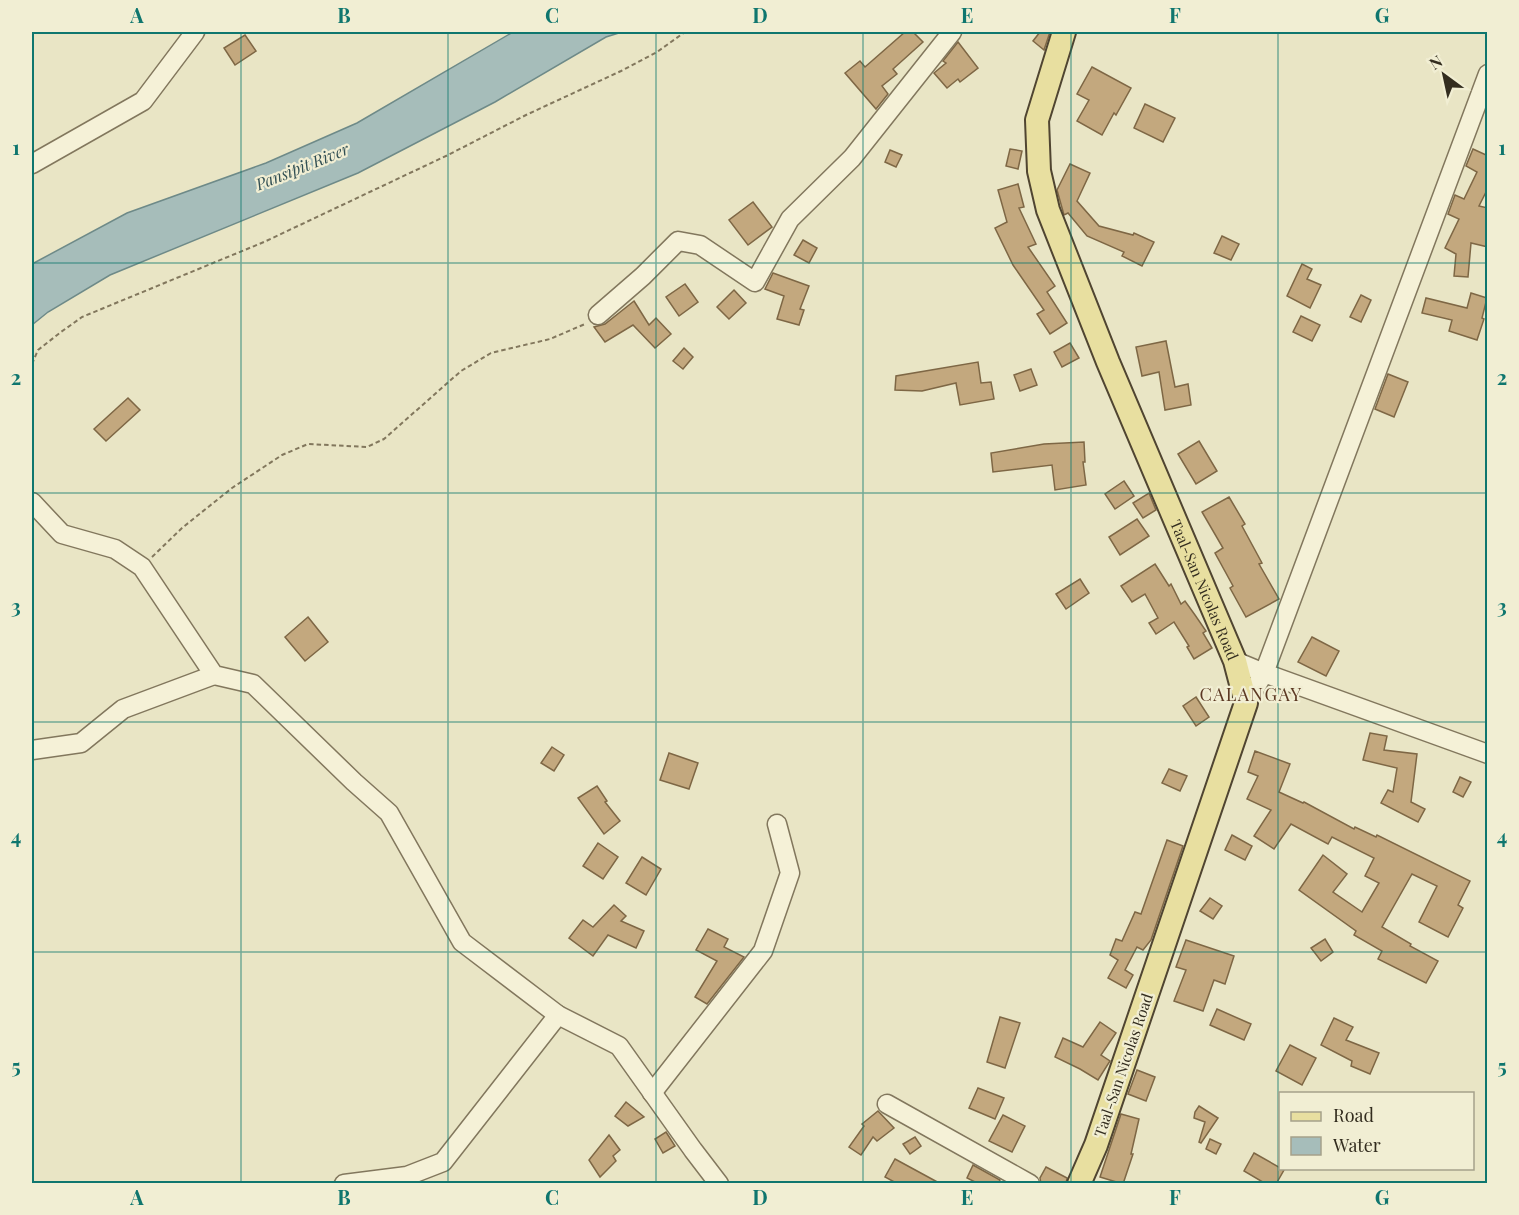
<svg xmlns="http://www.w3.org/2000/svg" width="1519" height="1215" font-family="'Playfair Display',serif">
  <rect width="100%" height="100%" fill="#e9e5c5"/>
  <polygon fill="#a6bdba" stroke="#6e8a88" stroke-width="1.5" points="513,32 622,32 606,37 495,102 358,173 110,275 48,312 32,325 32,264 127,213 266,163 357,123"/>
  <g fill="#c3a87e" stroke="#7e6745" stroke-width="1.5">
    <polygon points="905,32 913,32 923,42 893,69 897,74 882,86 888,94 876,109 845,73 860,61 865,67"/>
    <polygon points="1040,32 1050,32 1044,50 1033,41"/>
    <polygon points="245,35 256,51 235,65 224,48"/>
    <polygon points="958,42 978,68 960,82 958,79 947,88 934,73 946,63 943,61"/>
    <polygon points="1092,67 1131,88 1116,115 1114,113 1102,135 1077,121 1089,100 1077,94"/>
    <polygon points="1145,104 1175,118 1163,142 1134,128"/>
    <polygon points="1010,149 1022,151 1018,169 1006,166"/>
    <polygon points="1473,149 1486,155 1488,150 1488,188 1479,206 1488,208 1488,247 1471,243 1468,277 1454,276 1456,254 1445,248 1459,219 1448,214 1455,195 1464,199 1477,172 1466,166"/>
    <polygon points="890,150 902,155 896,167 885,162"/>
    <polygon points="1070,164 1090,173 1077,201 1099,226 1133,235 1134,233 1154,242 1142,266 1122,256 1124,252 1087,236 1068,213 1064,215 1057,190"/>
    <polygon points="1018,184 1024,207 1019,208 1036,244 1028,247 1055,286 1047,292 1067,323 1050,334 1037,314 1044,310 1013,265 995,228 1007,222 998,190"/>
    <polygon points="753,202 772,227 748,245 729,220"/>
    <polygon points="1222,236 1239,244 1231,260 1214,253"/>
    <polygon points="803,240 817,248 809,263 794,255"/>
    <polygon points="1302,264 1312,269 1307,279 1321,285 1310,308 1287,296"/>
    <polygon points="773,273 809,286 800,309 804,310 799,325 777,319 784,296 765,289"/>
    <polygon points="685,284 698,302 679,316 666,297"/>
    <polygon points="734,290 746,303 729,319 717,307"/>
    <polygon points="1471,293 1487,298 1482,318 1484,319 1477,340 1449,331 1452,320 1422,313 1426,298 1467,308"/>
    <polygon points="1361,295 1371,300 1361,322 1350,317"/>
    <polygon points="634,301 649,325 656,318 671,334 655,348 633,325 605,342 594,327 605,324"/>
    <polygon points="1301,316 1320,325 1312,341 1293,332"/>
    <polygon points="1166,341 1175,387 1188,384 1191,405 1165,410 1159,372 1142,376 1136,347"/>
    <polygon points="1070,343 1079,358 1062,367 1054,352"/>
    <polygon points="684,348 693,357 683,369 673,361"/>
    <polygon points="978,362 981,383 991,382 994,399 960,405 956,383 922,391 895,390 896,376"/>
    <polygon points="1031,369 1037,385 1020,391 1014,375"/>
    <polygon points="1388,374 1408,382 1394,417 1375,409"/>
    <polygon points="128,398 140,410 106,441 94,429"/>
    <polygon points="1199,441 1217,471 1196,484 1178,454"/>
    <polygon points="1084,442 1085,462 1083,462 1086,485 1055,490 1052,465 993,472 991,453 1044,444"/>
    <polygon points="1124,481 1134,496 1115,509 1105,494"/>
    <polygon points="1149,493 1156,510 1143,518 1133,503"/>
    <polygon points="1229,497 1245,524 1242,526 1262,563 1259,564 1279,599 1246,617 1230,588 1233,586 1215,553 1223,548 1202,512"/>
    <polygon points="1137,519 1149,536 1120,555 1109,537"/>
    <polygon points="1155,564 1169,586 1171,584 1181,604 1185,601 1195,615 1206,631 1203,633 1212,648 1194,659 1187,647 1189,646 1174,622 1156,634 1149,623 1158,618 1145,594 1132,602 1121,586"/>
    <polygon points="1080,579 1089,593 1066,609 1056,594"/>
    <polygon points="308,617 328,642 305,661 285,637"/>
    <polygon points="1312,637 1339,651 1326,676 1298,662"/>
    <polygon points="1196,697 1209,717 1196,726 1183,706"/>
    <polygon points="1370,733 1387,736 1384,750 1417,754 1411,802 1425,809 1418,822 1381,803 1388,790 1393,792 1397,768 1363,760"/>
    <polygon points="552,747 564,755 554,771 541,763"/>
    <polygon points="1255,751 1290,764 1279,792 1303,803 1304,802 1354,829 1355,827 1376,837 1377,835 1470,881 1458,905 1463,908 1448,937 1419,922 1437,886 1412,874 1382,927 1411,944 1410,946 1438,961 1426,983 1378,959 1382,951 1354,935 1356,931 1299,890 1323,855 1347,874 1333,892 1362,912 1379,883 1365,876 1374,858 1332,837 1328,844 1291,824 1274,849 1254,836 1271,810 1247,799 1258,776 1248,772"/>
    <polygon points="669,753 698,763 689,789 660,780"/>
    <polygon points="1169,769 1187,776 1180,791 1162,783"/>
    <polygon points="1460,777 1471,782 1463,797 1453,792"/>
    <polygon points="597,786 607,801 605,802 620,821 604,834 578,798"/>
    <polygon points="1232,835 1252,846 1245,860 1225,850"/>
    <polygon points="1167,840 1183,846 1151,940 1143,950 1137,947 1125,970 1133,975 1126,988 1108,978 1118,960 1110,955 1116,939 1122,941 1135,912 1141,914"/>
    <polygon points="598,843 618,857 603,879 583,866"/>
    <polygon points="642,857 661,869 646,895 626,883"/>
    <polygon points="1210,898 1222,906 1213,919 1200,911"/>
    <polygon points="614,905 626,916 621,921 644,931 636,948 608,935 593,956 569,938 583,920 593,927"/>
    <polygon points="708,929 728,939 724,947 744,957 707,1004 695,997 717,961 696,950"/>
    <polygon points="1325,939 1333,952 1321,961 1311,948"/>
    <polygon points="1186,940 1234,956 1225,984 1214,980 1203,1011 1174,1001 1186,970 1176,967"/>
    <polygon points="1217,1009 1251,1024 1244,1040 1210,1025"/>
    <polygon points="1000,1017 1020,1023 1005,1068 987,1062"/>
    <polygon points="1334,1018 1353,1027 1346,1040 1379,1053 1370,1074 1351,1066 1352,1061 1321,1045"/>
    <polygon points="1100,1022 1116,1033 1101,1055 1110,1061 1098,1080 1080,1069 1055,1057 1063,1038 1083,1047"/>
    <polygon points="1290,1045 1316,1058 1302,1085 1276,1071"/>
    <polygon points="1137,1070 1155,1077 1146,1101 1128,1094"/>
    <polygon points="978,1088 1004,1098 995,1119 969,1108"/>
    <polygon points="626,1102 644,1117 628,1126 615,1116"/>
    <polygon points="1199,1106 1218,1118 1201,1143 1199,1142 1205,1122 1194,1118 1195,1112"/>
    <polygon points="878,1111 894,1128 877,1141 873,1137 861,1155 849,1147 864,1126 862,1124"/>
    <polygon points="1121,1114 1139,1119 1131,1154 1133,1154 1123,1184 1100,1177"/>
    <polygon points="1003,1115 1025,1126 1012,1152 989,1141"/>
    <polygon points="666,1132 675,1146 663,1153 655,1139"/>
    <polygon points="609,1135 620,1150 613,1156 616,1161 600,1177 589,1160"/>
    <polygon points="915,1137 921,1146 910,1154 903,1144"/>
    <polygon points="1210,1139 1221,1144 1216,1154 1206,1149"/>
    <polygon points="1254,1153 1284,1170 1276,1184 1266,1184 1244,1171"/>
    <polygon points="895,1159 941,1184 898,1184 885,1177"/>
    <polygon points="973,1165 1000,1180 998,1184 979,1184 967,1178"/>
    <polygon points="1046,1167 1067,1178 1066,1184 1041,1184 1040,1178"/>
  </g>
  <g fill="none" stroke-linecap="round" stroke-linejoin="round">
    <defs>
      <g id="minor">
        <polyline points="32,164 143,101 195,32"/>
        <polyline points="598,315 643,276 678,241 700,245 755,282 790,219 852,158 952,32"/>
        <polyline points="32,502 62,534 115,549 142,567 214,675 253,684 354,782 389,813 462,942 558,1015 619,1046 693,1150 719,1184"/>
        <polyline points="1235,661 1264,673 1488,754"/>
        <polyline points="1246,703 1264,673 1488,74"/>
        <polyline points="32,750 81,743 123,709 214,675"/>
        <polyline points="652,1093 763,951 790,873 777,824"/>
        <polyline points="887,1104 1030,1184"/>
        <polyline points="344,1184 407,1176 443,1162 558,1015"/>
      </g>
      <g id="major">
        <path id="s1" d="M1064,32L1037,120L1039,171L1048,210L1108,362L1235,661L1246,703L1096,1145L1079,1184"/>
      </g>
    </defs>
    <use href="#minor" stroke="#82775d" stroke-width="21"/>
    <use href="#major" stroke="#504531" stroke-width="26"/>
    <g stroke="#82775d" stroke-width="2" stroke-dasharray="4.5 3" stroke-linecap="butt">
      <polyline points="32,364 38,350 61,332 82,317 264,242 448,155 526,115 621,71 657,52 685,32"/>
      <polyline points="152,557 182,528 232,488 282,455 308,444 367,447 384,439 461,371 491,353 550,339 585,324"/>
    </g>
    <use href="#minor" stroke="#f5f1d7" stroke-width="18"/>
    <use href="#major" stroke="#e8dfa0" stroke-width="22"/>
  </g>
  <path fill="none" stroke="#0f766e" stroke-width="1.5" stroke-opacity="0.55" d="M241,32V1184M448,32V1184M656,32V1184M863,32V1184M1071,32V1184M1278,32V1184M32,263H1488M32,493H1488M32,722H1488M32,952H1488"/>
  <g text-anchor="middle" dominant-baseline="central" stroke-width="4.5" stroke-linejoin="round" paint-order="stroke">
    <g font-size="15" fill="#332d1f" stroke="#f1eed3">
      <text stroke="none"><textPath href="#s1" startOffset="594">Taal-San Nicolas Road</textPath></text>
      <text transform="translate(1123 1065) rotate(-71)">Taal-San Nicolas Road</text>
    </g>
    <g font-size="16" font-style="italic" fill="#304e52" stroke="#f1eed3">
      <text transform="translate(302 166) rotate(-22)">Pansipit River</text>
    </g>
    <g font-size="18" letter-spacing="1.5" fill="#5c3923" stroke="#f1eed3">
      <text x="1251" y="694">CALANGAY</text>
    </g>
  </g>
  <rect width="1519" height="1215" fill="none" stroke="#f1eed3" stroke-width="66"/>
  <rect x="1279" y="1092" width="195" height="78" fill="#f1eed3" stroke="#a5a18b" stroke-width="1.5"/>
  <rect x="1291" y="1112" width="30" height="9" fill="#e8dfa0" stroke="#a5a18b" stroke-width="1.5"/>
  <text x="1333" y="1122" font-size="18" fill="#332d1f">Road</text>
  <rect x="1291" y="1137" width="30" height="18" fill="#a6bdba" stroke="#a5a18b" stroke-width="1.5"/>
  <text x="1333" y="1152" font-size="18" fill="#332d1f">Water</text>
  <g transform="translate(1444 75) rotate(327)" stroke="#f1eed3" stroke-width="4.5" paint-order="stroke">
  <path d="M0-4.5L10 22L0 15L-10 22Z" fill="#332d1f"/>
  <text y="-9" font-size="16" font-weight="bold" text-anchor="middle" fill="#332d1f">N</text>
  </g>
  <rect x="33" y="33" width="1453" height="1149" fill="none" stroke="#0f766e" stroke-width="2"/>
  <g font-size="20" text-anchor="middle" font-weight="bold" fill="#0f766e">
    <text x="137" y="23">A</text>
    <text x="344" y="23">B</text>
    <text x="552" y="23">C</text>
    <text x="760" y="23">D</text>
    <text x="967" y="23">E</text>
    <text x="1175" y="23">F</text>
    <text x="1382" y="23">G</text>
    <text x="16" y="155">1</text>
    <text x="1502" y="155">1</text>
    <text x="16" y="385">2</text>
    <text x="1502" y="385">2</text>
    <text x="16" y="614">3</text>
    <text x="1502" y="614">3</text>
    <text x="16" y="844">4</text>
    <text x="1502" y="844">4</text>
    <text x="16" y="1074">5</text>
    <text x="1502" y="1074">5</text>
    <text x="137" y="1205">A</text>
    <text x="344" y="1205">B</text>
    <text x="552" y="1205">C</text>
    <text x="760" y="1205">D</text>
    <text x="967" y="1205">E</text>
    <text x="1175" y="1205">F</text>
    <text x="1382" y="1205">G</text>
  </g>
</svg>
